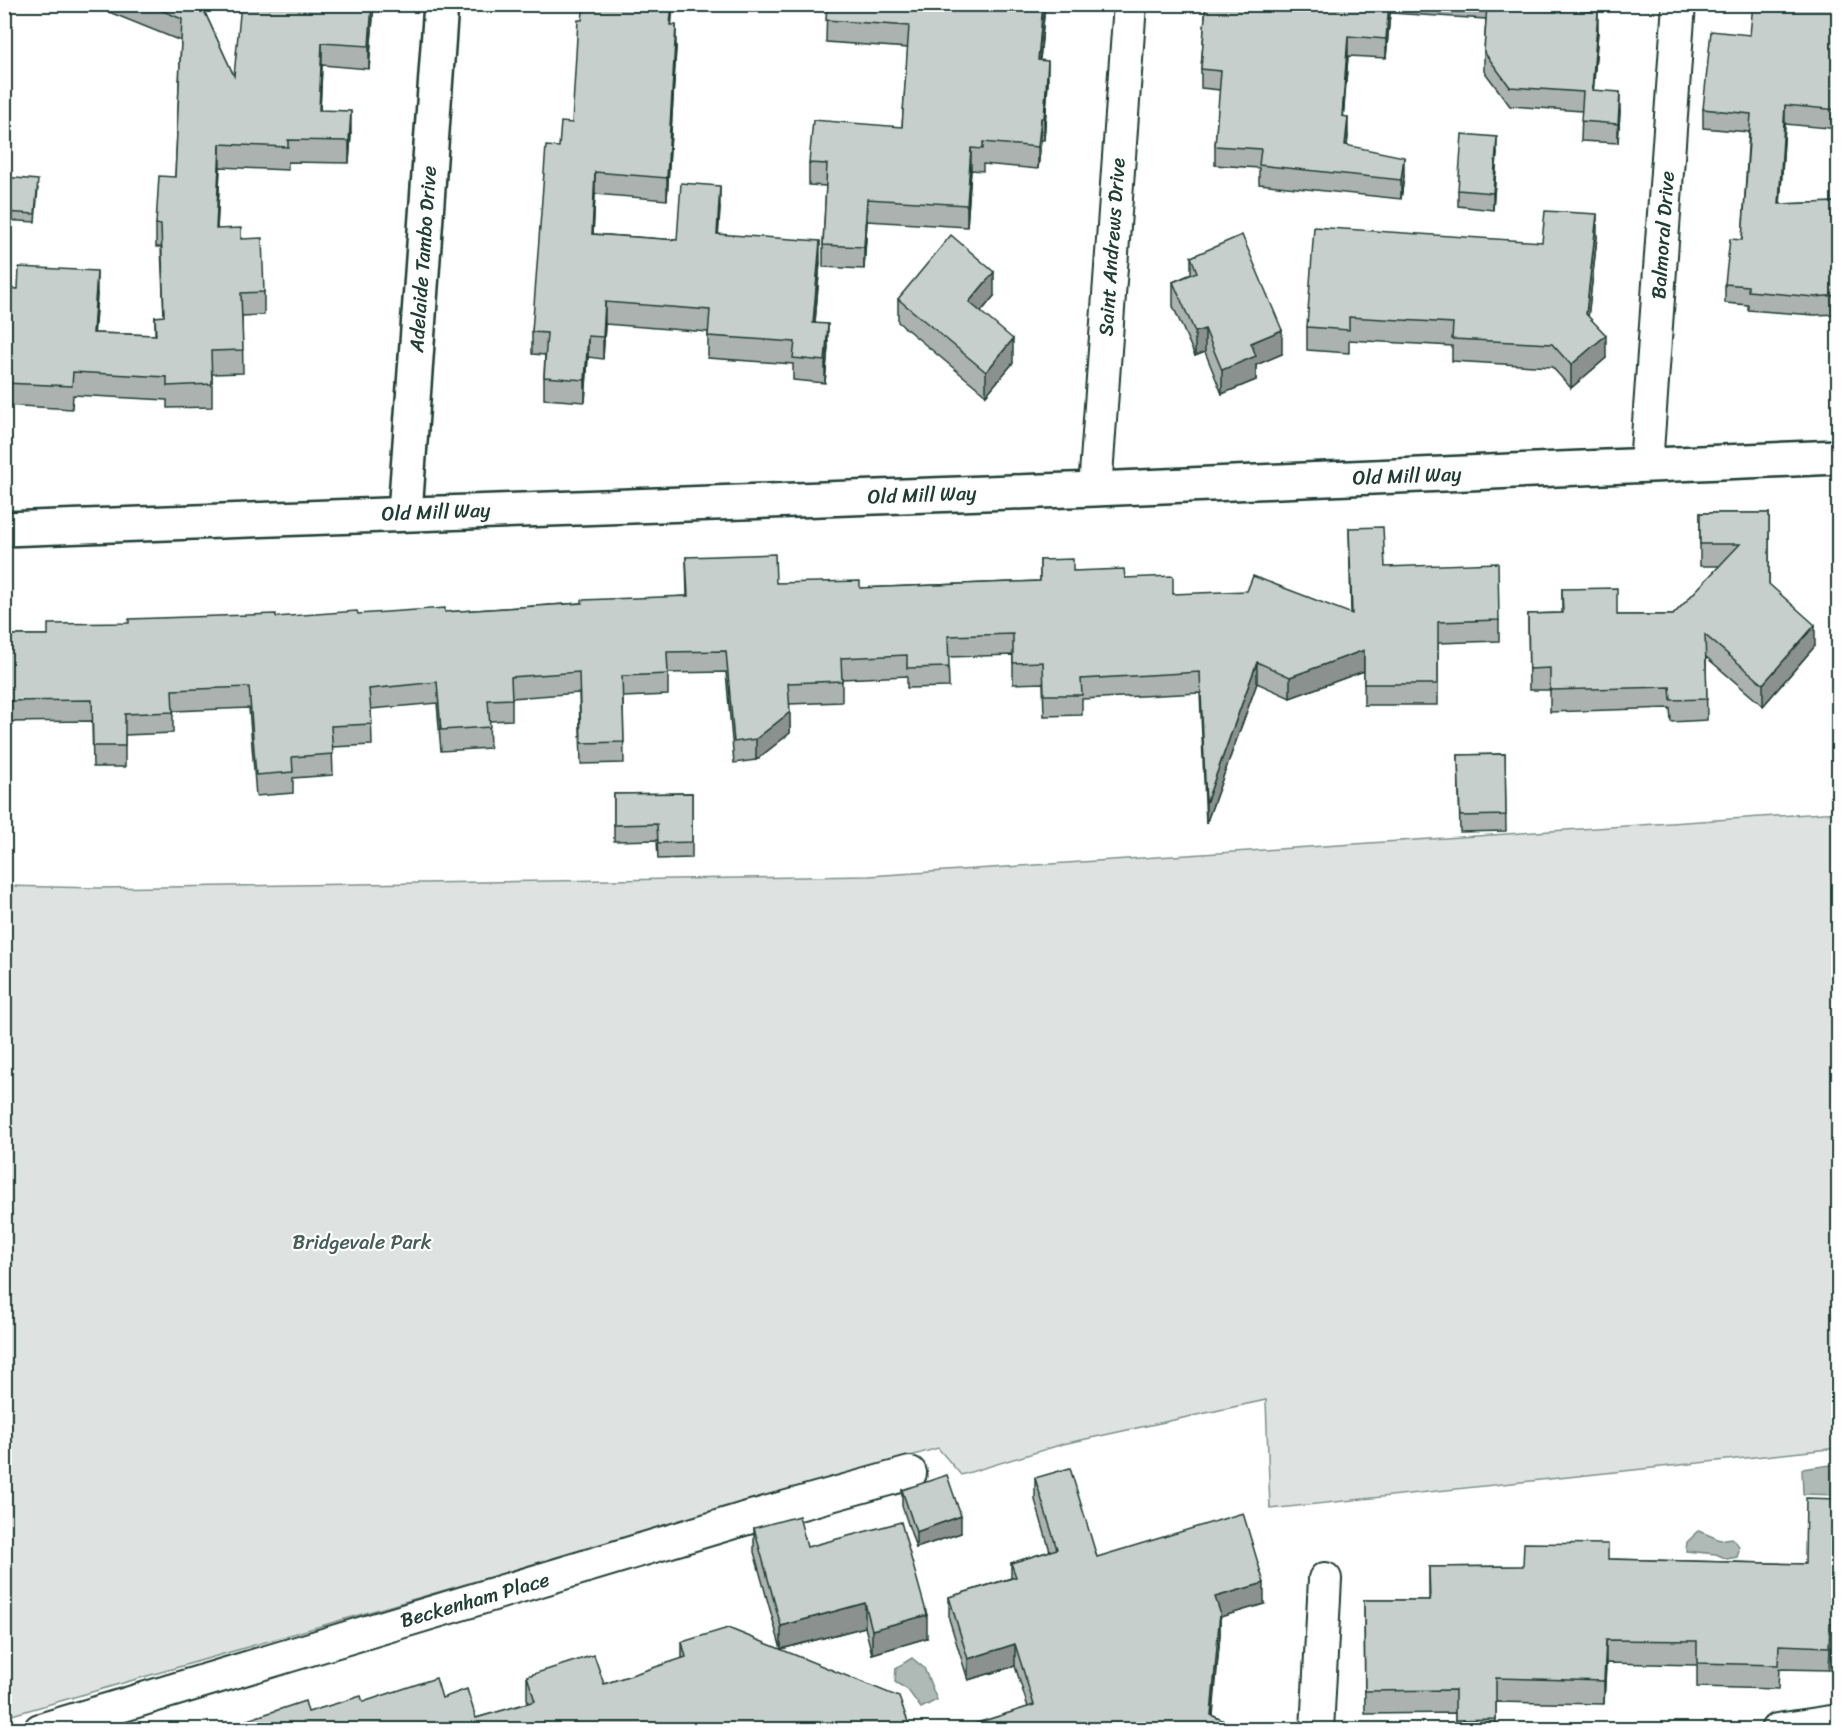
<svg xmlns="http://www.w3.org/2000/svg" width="1843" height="1734" font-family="Sriracha,sans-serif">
  <rect width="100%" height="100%" fill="#fff"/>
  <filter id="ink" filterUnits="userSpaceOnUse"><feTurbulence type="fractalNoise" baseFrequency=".0167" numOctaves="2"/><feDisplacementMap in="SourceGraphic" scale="12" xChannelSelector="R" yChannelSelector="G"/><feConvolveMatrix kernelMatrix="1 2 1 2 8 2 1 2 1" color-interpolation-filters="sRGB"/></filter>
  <g filter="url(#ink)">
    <polygon fill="#dee3e2" stroke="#7e908b" stroke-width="1.5" points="1838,812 1838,1448 1270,1509 1266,1400 1063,1444 961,1475 938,1448 5,1717 5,886 98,888 869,876"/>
    <g fill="#afbab7" stroke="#758883" stroke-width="1.5">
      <polygon points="1838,1464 1838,1495 1803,1494 1802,1469"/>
      <path d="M1699,1531L1720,1540L1731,1538C1739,1544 1741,1547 1737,1557L1727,1559L1716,1554L1686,1551L1687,1542Z"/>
      <polygon points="912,1658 924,1668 937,1700 921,1708 908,1690 895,1682 896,1668"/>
    </g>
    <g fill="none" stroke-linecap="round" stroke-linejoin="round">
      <defs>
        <g id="minor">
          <polyline points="1646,465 1679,4"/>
          <polyline points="1095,489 1130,4"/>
          <polyline points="40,1730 744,1519 910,1473"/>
          <polyline points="1317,1730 1325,1579"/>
          <polyline points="1777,1730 1838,1721"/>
        </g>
        <g id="tertiary">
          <polyline points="405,513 441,4"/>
          <polyline points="4,529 1095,489 1838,457"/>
        </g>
      </defs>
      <use href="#minor" stroke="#1f3d34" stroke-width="36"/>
      <use href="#tertiary" stroke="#1f3d34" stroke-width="38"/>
      <use href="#minor" stroke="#fff" stroke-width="32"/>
      <use href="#tertiary" stroke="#fff" stroke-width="33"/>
    </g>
    <g fill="#abb2af" stroke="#1f3d34" stroke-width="1.5">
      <polygon points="99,4 201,4 234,76 374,4 369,69 322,65 320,110 351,134 349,163 288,162 288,170 220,167 217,229 241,239 264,292 264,315 242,316 243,373 212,374 212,407 167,408 167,400 73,395 72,409 4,405 4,288 97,294 94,333 155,335 155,317 164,317 161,247 156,247 156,224 175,177 181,41 99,8"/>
      <polygon points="827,4 1045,4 1040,60 1048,82 1044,140 1041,140 1038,169 983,164 983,171 971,170 967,227 867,221 864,269 823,267 823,245 826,186 809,185 809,163 902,127 908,48 826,42"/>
      <polygon points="1206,4 1586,4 1586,11 1598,31 1593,90 1620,111 1618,143 1581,141 1582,111 1510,106 1484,71 1484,52 1486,19 1390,13 1386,58 1348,56 1343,116 1348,136 1347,146 1404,176 1401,199 1259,184 1259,168 1215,165 1215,146 1220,90 1201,88 1201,69"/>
      <polygon points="1839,4 1839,129 1785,124 1780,204 1839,202 1839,314 1814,315 1748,310 1748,305 1725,303 1725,284 1742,240 1749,132 1703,128 1703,109 1750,35"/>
      <polygon points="672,25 676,47 667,200 595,194 593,234 677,240 720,208 718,234 820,262 815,323 828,346 825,383 793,380 793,364 708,358 708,332 605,324 603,359 588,357 585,402 544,399 544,377 545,355 532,354 532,332 559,147 572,123"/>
      <polygon points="1497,153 1493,210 1458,206 1458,190"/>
      <polygon points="4,177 38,188 35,222 4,220"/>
      <polygon points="1597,237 1588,316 1606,358 1571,388 1552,367 1452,361 1452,346 1349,340 1349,353 1307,350 1307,327 1542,242"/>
      <polygon points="1191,257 1282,354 1256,365 1256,380 1222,394 1205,352 1195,356 1173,306 1173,282 1191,274"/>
      <polygon points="994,296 981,312 1013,363 986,395 898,322 898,299"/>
      <polygon points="1700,513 1769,513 1769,584 1815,646 1763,706 1706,657 1707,720 1671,722 1670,708 1550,712 1550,690 1529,690 1528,614 1562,613 1562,589 1617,615 1673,615 1720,566 1700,566"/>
      <polygon points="1349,528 1385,567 1499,620 1499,641 1438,643 1438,705 1364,705 1364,671 1290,698 1257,683 1206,824 1200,693 1082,699 1082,715 1044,716 1043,683 1013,684 1013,655 948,657 949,687 907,688 907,676 842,679 842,702 789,704 790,733 756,760 734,763 726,672 668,673 668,695 623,697 624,763 581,764 579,693 512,698 512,720 489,721 490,748 441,751 437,703 371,709 372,745 332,747 333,775 293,778 293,793 256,796 249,708 173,711 173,733 125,735 125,767 93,767 92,721 4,722 4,635 48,635 129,623 276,617 445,612 687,596 686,557 776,583 860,588 1040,581 1040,560 1073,571 1125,578 1173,594 1351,614"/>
      <polygon points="1834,644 1839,647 1839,695 1834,663"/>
      <polygon points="1505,754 1506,831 1460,832 1458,755"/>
      <polygon points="692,793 692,858 658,859 657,840 614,841 614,794"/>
      <polygon points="1035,1478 1097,1557 1264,1604 1220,1617 1220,1634 1213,1716 1243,1730 974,1730 974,1724 1028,1707 1015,1666 968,1680 949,1619 949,1597 1011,1578 1011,1563 1050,1551 1035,1500"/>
      <polygon points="902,1490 961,1533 916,1548 902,1506"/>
      <polygon points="1839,1499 1839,1648 1830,1648 1829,1670 1779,1669 1778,1689 1697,1687 1697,1665 1606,1663 1604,1704 1496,1702 1496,1730 1455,1730 1455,1713 1365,1714 1364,1600 1429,1600 1429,1567 1523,1566 1608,1559 1805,1564"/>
      <polygon points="754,1528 807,1547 927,1638 872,1654 865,1627 781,1649 754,1552"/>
      <polygon points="682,1642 911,1730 217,1730 363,1702 442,1698 476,1718 528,1703 527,1698 527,1676 604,1684 682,1659"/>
    </g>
    <g fill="#8b918f" stroke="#1f3d34" stroke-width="1.5">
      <polygon points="372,4 374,4 369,69 369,46"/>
      <polygon points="672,4 673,4 670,47 670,25"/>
      <polygon points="1043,4 1045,4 1038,82 1038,60"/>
      <polygon points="1389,4 1390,4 1390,13 1386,58 1386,39"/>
      <polygon points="1598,12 1598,31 1592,109 1592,90"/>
      <polygon points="676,25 676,47 667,200 667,178"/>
      <polygon points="1348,36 1348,56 1342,135 1342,116"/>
      <polygon points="322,43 322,65 319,133 319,110"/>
      <polygon points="1048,61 1048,82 1044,140 1044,118"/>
      <polygon points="1620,92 1620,111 1618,143 1618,124"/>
      <polygon points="1785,105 1785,124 1779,223 1779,204"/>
      <polygon points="351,111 351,134 349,163 349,141"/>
      <polygon points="1348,117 1348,136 1345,165 1345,145"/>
      <polygon points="1041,118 1041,140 1038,169 1038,147"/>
      <polygon points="1497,137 1497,153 1493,210 1493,193"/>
      <polygon points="220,144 220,167 216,252 216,229"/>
      <polygon points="971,148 971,170 967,227 967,205"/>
      <polygon points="1404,157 1404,176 1401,199 1401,180"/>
      <polygon points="595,172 595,194 592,256 592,234"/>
      <polygon points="720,186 720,208 717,255 717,234"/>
      <polygon points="867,199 867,221 864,269 864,247"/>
      <polygon points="1597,214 1597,237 1586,337 1586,314"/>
      <polygon points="820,241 820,262 813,345 813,323"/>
      <polygon points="97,271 97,294 93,355 93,333"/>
      <polygon points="994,272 994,296 969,326 969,302"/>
      <polygon points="605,302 605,324 603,359 603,337"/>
      <polygon points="828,324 828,346 825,383 825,361"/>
      <polygon points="1205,329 1205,352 1195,356 1195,332"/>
      <polygon points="1282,330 1282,354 1256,365 1256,380 1222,394 1222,370 1251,343"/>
      <polygon points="1606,335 1606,358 1571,388 1571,365"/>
      <polygon points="588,336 588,357 585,402 585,380"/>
      <polygon points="1013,339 1013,363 986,395 986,372"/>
      <polygon points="1815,625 1815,646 1763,706 1763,684"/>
      <polygon points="1364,650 1364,671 1290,698 1290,677"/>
      <polygon points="1257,662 1257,683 1206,824 1206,803"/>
      <polygon points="790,712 790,733 756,760 756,739"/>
      <polygon points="961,1516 961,1533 916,1548 916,1532"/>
      <polygon points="1264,1583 1264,1604 1220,1617 1220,1634 1211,1730 1211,1715 1215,1597"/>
      <polygon points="865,1603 865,1627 781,1649 781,1626"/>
      <polygon points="927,1615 927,1638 872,1654 872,1630"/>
      <polygon points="1606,1640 1606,1663 1604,1704 1604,1681"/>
      <polygon points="1015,1644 1015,1666 968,1680 968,1659"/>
    </g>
    <g fill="#c7cfcc" stroke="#1f3d34" stroke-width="1.5">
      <polygon points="147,4 201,4 234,76 241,4 372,4 369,46 322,43 319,110 351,111 349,141 288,140 288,147 220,144 216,229 241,228 241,239 262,238 264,292 241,293 243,350 211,351 212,384 167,386 167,377 73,372 72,386 4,383 4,288 18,289 19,267 97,271 93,333 156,335 155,317 164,316 161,225 156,224 159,176 175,177 182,19"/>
      <polygon points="584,4 672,4 670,25 676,25 667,178 595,172 592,234 677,240 681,183 720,186 717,234 820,241 813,323 828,324 825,361 793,358 795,342 708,336 710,310 605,302 603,337 588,336 585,380 544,377 547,333 532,332 546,146 559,147 561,122 572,123 578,20 582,20"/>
      <polygon points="827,4 1043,4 1038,60 1048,61 1044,118 1041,118 1038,147 983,142 983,149 971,148 967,205 867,199 864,247 823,245 827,164 809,163 813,120 902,127 909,26 826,20"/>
      <polygon points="1206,4 1389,4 1386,39 1348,36 1342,116 1348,117 1345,145 1404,157 1401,180 1259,165 1261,149 1215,146 1221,71 1201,69"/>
      <polygon points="1487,4 1585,4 1585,11 1598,12 1592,90 1620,92 1618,124 1581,121 1583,92 1510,87 1484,52"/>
      <polygon points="1753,4 1839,4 1839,46 1837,58 1839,58 1839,110 1785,105 1779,204 1839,202 1839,295 1814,297 1748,291 1748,286 1725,284 1730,239 1742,240 1751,114 1703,109 1711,31 1750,35"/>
      <polygon points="1462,134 1497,137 1493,193 1458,190"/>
      <polygon points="4,177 38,180 35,214 4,212"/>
      <polygon points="1545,211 1597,214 1586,314 1606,335 1571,365 1552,344 1452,339 1453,323 1349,317 1349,330 1307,327 1314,227 1542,242"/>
      <polygon points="951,235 994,272 969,302 1013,339 986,372 898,299"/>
      <polygon points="1242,235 1282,330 1251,343 1256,356 1222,370 1205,329 1195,332 1173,282 1197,272 1191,257"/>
      <polygon points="1700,513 1769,513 1769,584 1815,625 1763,684 1705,635 1707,699 1671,700 1670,687 1550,690 1550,668 1529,669 1528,614 1563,613 1562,589 1617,588 1617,615 1673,615 1740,544 1700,544"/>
      <polygon points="1383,527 1385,567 1498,563 1499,620 1438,622 1438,684 1364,684 1364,650 1290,677 1257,662 1206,803 1200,672 1081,679 1082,695 1044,695 1043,662 1013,663 1013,634 948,636 949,667 907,668 907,655 841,658 842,681 788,683 790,712 756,739 734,742 726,651 667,652 668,674 622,676 624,742 581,743 579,672 511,677 512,699 488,700 490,727 441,730 437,682 369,689 372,724 331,726 333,754 292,757 293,772 256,775 249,687 172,690 173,712 125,714 125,746 93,746 92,700 4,701 4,635 48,635 48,624 129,623 129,619 276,614 276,617 357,611 358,614 445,608 445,612 582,603 582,600 688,596 686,557 775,554 776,583 860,581 860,588 1040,581 1040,560 1073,559 1073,571 1124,569 1125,578 1173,576 1173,594 1247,591 1253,576 1352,614 1349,528"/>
      <polygon points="1834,644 1839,647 1839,676"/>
      <polygon points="1505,754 1506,815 1460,816 1458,755"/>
      <polygon points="692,793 692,842 658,843 657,824 614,825 614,794"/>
      <polygon points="1070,1468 1097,1557 1243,1513 1264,1583 1215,1597 1220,1612 1211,1715 1243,1730 976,1730 974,1724 1034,1705 1015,1644 968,1659 949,1597 1016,1577 1011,1563 1057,1549 1035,1478"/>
      <polygon points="947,1475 961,1516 916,1532 902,1490"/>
      <polygon points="1806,1498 1839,1499 1839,1624 1830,1624 1829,1647 1779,1645 1778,1665 1697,1663 1697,1641 1606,1640 1604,1681 1496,1678 1496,1719 1455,1720 1455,1690 1365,1691 1364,1600 1430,1600 1429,1567 1523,1566 1524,1543 1608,1544 1608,1559 1805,1564"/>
      <polygon points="799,1516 807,1547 901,1522 927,1615 872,1630 865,1603 781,1626 754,1528"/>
      <polygon points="728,1628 899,1697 911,1730 766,1730 766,1727 759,1730 217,1730 305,1701 308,1712 361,1696 363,1702 436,1678 442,1698 467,1689 476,1718 535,1701 527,1676 594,1655 604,1684 686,1657 682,1642"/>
    </g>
  </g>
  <g text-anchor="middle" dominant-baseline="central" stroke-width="4.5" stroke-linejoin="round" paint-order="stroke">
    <g font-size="20" fill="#1f3d34" stroke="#fff">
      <text transform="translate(1663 235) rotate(-86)">Balmoral Drive</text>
      <text transform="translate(1112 247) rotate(-86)">Saint Andrews Drive</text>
      <text transform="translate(423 259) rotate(-86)">Adelaide Tambo Drive</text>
      <text transform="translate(1407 476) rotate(-2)">Old Mill Way</text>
      <text transform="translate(922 495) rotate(-2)">Old Mill Way</text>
      <text transform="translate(436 512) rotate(-2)">Old Mill Way</text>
      <text transform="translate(475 1600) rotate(-16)">Beckenham Place</text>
    </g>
    <g font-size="20" fill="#455e57" stroke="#fff">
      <text x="362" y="1242">Bridgevale Park</text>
    </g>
  </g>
  <rect width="1843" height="1734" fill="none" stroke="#fff" stroke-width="24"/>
  <rect x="12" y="12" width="1819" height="1710" fill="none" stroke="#1f3d34" stroke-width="2" filter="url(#ink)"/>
</svg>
